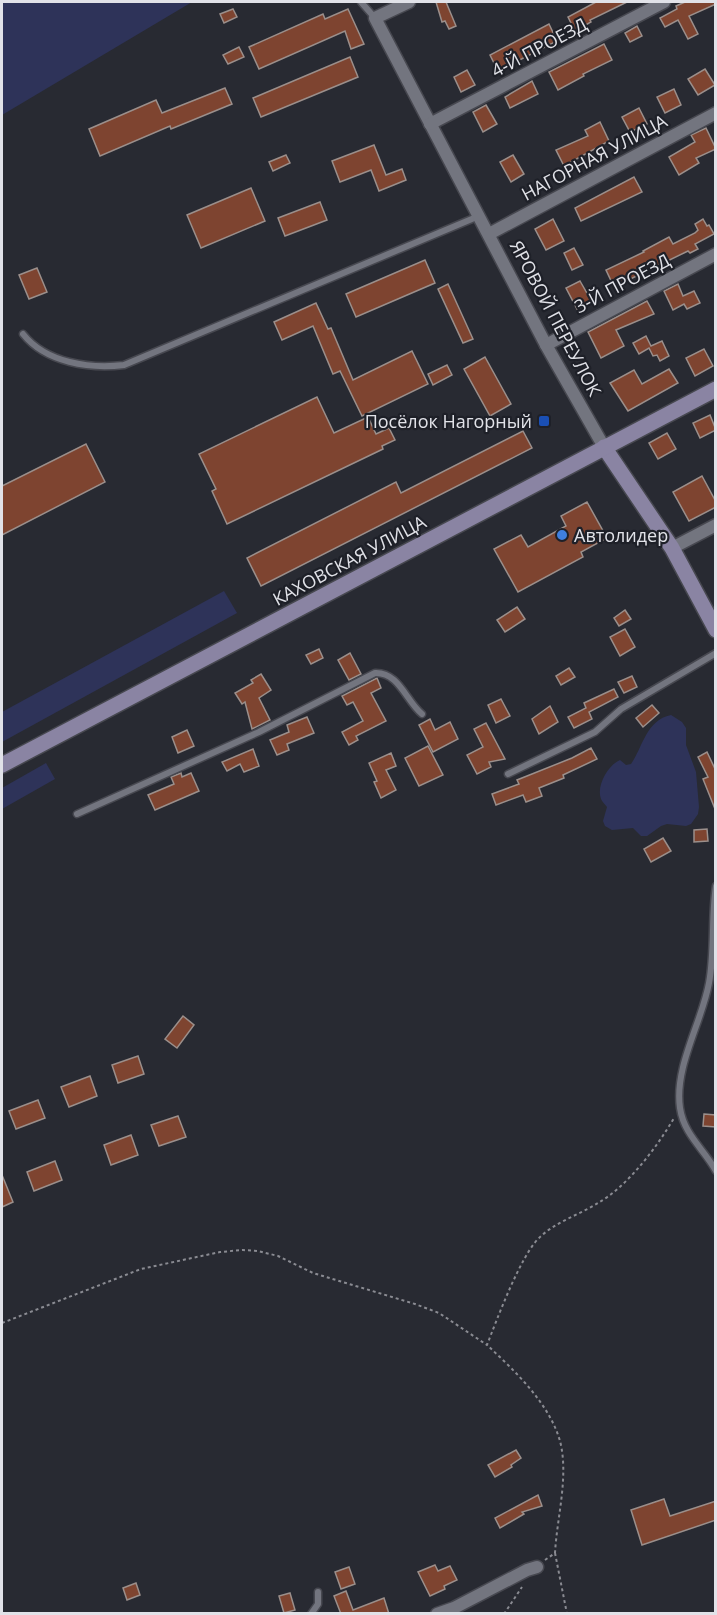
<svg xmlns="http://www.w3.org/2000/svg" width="717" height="1615" font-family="'Open Sans',sans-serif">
  <rect width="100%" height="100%" fill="#282a32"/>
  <g fill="#2e3359">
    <polygon points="2,2 192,2 2,115"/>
    <polygon points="224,591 237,613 2,742 2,712"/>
    <path d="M671,715L682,722L686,728V745L696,772L699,807L698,814L691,824L686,826L667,824L661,826L647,836H641L633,828L612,830L605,826L603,821L607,807C605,804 602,802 601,799C596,786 608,765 620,760L626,765L631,764C643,747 646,720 671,715Z"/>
    <polygon points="46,763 55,779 2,809 2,788"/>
  </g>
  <g fill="#7e4430" stroke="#9b8f8b" stroke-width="1.5">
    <polygon points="436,2 446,2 456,26 449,29 445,21 442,22"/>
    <polygon points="596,2 627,2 590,20 591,22 575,31 568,17"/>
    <polygon points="685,2 716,2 716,4 689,16 698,34 688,39 678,20 665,27 660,18 677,9 676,6"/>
    <polygon points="233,9 237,17 224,23 220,14"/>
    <polygon points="348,9 364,44 351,49 345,31 259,69 249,47 323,14 325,19"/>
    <polygon points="549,24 557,41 498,71 490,55"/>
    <polygon points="637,26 642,36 630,42 625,33"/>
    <polygon points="604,44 612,60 583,74 584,76 558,90 549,72"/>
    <polygon points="239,47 244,57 228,64 223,55"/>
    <polygon points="350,57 358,77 261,117 253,98"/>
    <polygon points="705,69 715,85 698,95 688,79"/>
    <polygon points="467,70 475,85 461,92 454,77"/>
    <polygon points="532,81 538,94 510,108 505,97"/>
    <polygon points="225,88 232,104 171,129 170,126 100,156 89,129 156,100 162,113"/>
    <polygon points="674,89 681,105 665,113 657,97"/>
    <polygon points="486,105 497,124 483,132 473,112"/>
    <polygon points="639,108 647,124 630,132 622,117"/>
    <polygon points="600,122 609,141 564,166 556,150 588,136 585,130"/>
    <polygon points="706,128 716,149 696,158 699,163 679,175 669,157 695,142 691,135"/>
    <polygon points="374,145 386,175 402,169 406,180 379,191 371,170 340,182 332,161"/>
    <polygon points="286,155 290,163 273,171 269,162"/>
    <polygon points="513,155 524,174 511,182 500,162"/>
    <polygon points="634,177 642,192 581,221 575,208"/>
    <polygon points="251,188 265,221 201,248 187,215"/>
    <polygon points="320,202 327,220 285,236 278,218"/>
    <polygon points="553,219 564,241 546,250 535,229"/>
    <polygon points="703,219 707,226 709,225 714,234 695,244 698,249 690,253 688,251 614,287 606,270 644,252 643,251 669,237 673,244 695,233 698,230 695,224"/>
    <polygon points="574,248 583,265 572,270 564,253"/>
    <polygon points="425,260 435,283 356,317 346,294"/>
    <polygon points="37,268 47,292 29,299 19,275"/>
    <polygon points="580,281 592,302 577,309 566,288"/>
    <polygon points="448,284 473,339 463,343 438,289"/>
    <polygon points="678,284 683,296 694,291 700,303 687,309 684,304 673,310 664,291"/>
    <polygon points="647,301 654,314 616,330 624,346 601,358 588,332"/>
    <polygon points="316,303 328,329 331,328 353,380 412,351 428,384 362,416 340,371 333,374 313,326 282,340 274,322"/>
    <polygon points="646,336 651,346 662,341 669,356 660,361 657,355 653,356 649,348 639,354 633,343"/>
    <polygon points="704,349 713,366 695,376 686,358"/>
    <polygon points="485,357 511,404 490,416 464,369"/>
    <polygon points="447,365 452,375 433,385 428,374"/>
    <polygon points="669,369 678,383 628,411 610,383 634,370 642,384"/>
    <polygon points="317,397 334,433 368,417 376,434 389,428 395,440 382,446 383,449 227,524 212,491 216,489 199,454"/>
    <polygon points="710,415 716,430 700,438 693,423"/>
    <polygon points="523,431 532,448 261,586 247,558 396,482 401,493"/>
    <polygon points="667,433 676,449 658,459 649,443"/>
    <polygon points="86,444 105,482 2,535 2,486"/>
    <polygon points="702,476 716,502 716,507 689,521 673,492"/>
    <polygon points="587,502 607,538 581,552 583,557 518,592 494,549 521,535 528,547 566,526 561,516"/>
    <polygon points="517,607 525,619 505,632 497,620"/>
    <polygon points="625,610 631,619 619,626 614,618"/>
    <polygon points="625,629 635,647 620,656 610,637"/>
    <polygon points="319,649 323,658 311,664 306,655"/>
    <polygon points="350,653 361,674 349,680 338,660"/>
    <polygon points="569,668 575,677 561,685 556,676"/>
    <polygon points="261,674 271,690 259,698 270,720 252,729 245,702 242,704 235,693 253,683 251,680"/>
    <polygon points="632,676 637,687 624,693 618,682"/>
    <polygon points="377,678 381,688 371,693 386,721 356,736 358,740 349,745 342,732 363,721 353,702 347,705 342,696"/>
    <polygon points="614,689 618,697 589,712 592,719 574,728 568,717 586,708 584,703"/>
    <polygon points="501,699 510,716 496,723 488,705"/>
    <polygon points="652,705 659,713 643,727 636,718"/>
    <polygon points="550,706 558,722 539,734 532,719"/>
    <polygon points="307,717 314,733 287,744 289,750 277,755 270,740 289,732 287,725"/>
    <polygon points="430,719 435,730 450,722 458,739 433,752 419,725"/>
    <polygon points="486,723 505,759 489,762 491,767 477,774 467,755 483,747 474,729"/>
    <polygon points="187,730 194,746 178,753 172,737"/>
    <polygon points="428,746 443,775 419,786 405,758"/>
    <polygon points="591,748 597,759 563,775 564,778 539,788 542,796 526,802 523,795 496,805 492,794 519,784 517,780 572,758"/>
    <polygon points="253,749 259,766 244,772 240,764 227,771 222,762"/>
    <polygon points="707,752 716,771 715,809 703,779 708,777 698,757"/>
    <polygon points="391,753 396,766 386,770 396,790 381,798 374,782 377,781 369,763"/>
    <polygon points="181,773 182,777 191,773 199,791 155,810 148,795 174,784 171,777"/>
    <polygon points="707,829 708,841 694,842 694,830"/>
    <polygon points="663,838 671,851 651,862 644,849"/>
    <polygon points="183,1016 194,1025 177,1048 165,1039"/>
    <polygon points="138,1056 144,1074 118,1083 112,1065"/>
    <polygon points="90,1076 97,1096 69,1107 61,1087"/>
    <polygon points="38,1100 45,1118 16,1129 9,1111"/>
    <polygon points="704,1114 716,1115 716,1127 703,1126"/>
    <polygon points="178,1116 186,1137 159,1146 151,1125"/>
    <polygon points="131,1135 138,1155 111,1165 104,1145"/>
    <polygon points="55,1161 62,1180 34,1191 27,1172"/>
    <polygon points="2,1175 13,1202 2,1207"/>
    <polygon points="516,1450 521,1458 511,1465 512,1467 495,1477 488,1465"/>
    <polygon points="538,1495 542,1506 522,1512 524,1514 500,1528 495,1518"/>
    <polygon points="664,1499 670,1516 716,1501 716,1520 642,1545 631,1510"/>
    <polygon points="435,1565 438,1571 450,1566 457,1580 444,1586 445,1589 430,1596 418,1572"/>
    <polygon points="349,1567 355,1584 341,1589 335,1572"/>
    <polygon points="136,1583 140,1595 127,1600 123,1588"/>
    <polygon points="346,1591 353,1610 384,1598 389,1614 341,1614 334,1596"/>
    <polygon points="290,1593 295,1610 284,1613 279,1596"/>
  </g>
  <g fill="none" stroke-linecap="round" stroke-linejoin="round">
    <defs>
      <g id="lane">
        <polyline points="361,2 375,18"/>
        <path d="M23,334C46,363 90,369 124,365L479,216"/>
        <polyline points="508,774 595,732 621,709 716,653"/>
        <path d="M77,814L259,732L375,673C399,672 406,701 422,714"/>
        <path d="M716,886C711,918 715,951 709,983C702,1022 674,1067 680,1108C684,1135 704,1149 716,1171"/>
        <polyline points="311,1614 318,1604 318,1592"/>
      </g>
      <g id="street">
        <polyline points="409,2 375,18 546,345 604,447"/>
        <polyline points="430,124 664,2"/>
        <polyline points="489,234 716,113"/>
        <polyline points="546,345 716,254"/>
        <polyline points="672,548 716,525"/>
        <polyline points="437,1614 454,1608 527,1570 537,1567"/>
      </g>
      <g id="secondary">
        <polyline points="604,447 672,548 716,630"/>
        <polyline points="2,765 716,389"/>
      </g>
    </defs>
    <use href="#lane" stroke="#474850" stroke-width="9"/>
    <use href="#street" stroke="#474850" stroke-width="15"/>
    <use href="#secondary" stroke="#474850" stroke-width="18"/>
    <g stroke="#8a8b92" stroke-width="2" stroke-dasharray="3 3" stroke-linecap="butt">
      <polyline points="2,1323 141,1269 220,1252 243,1250 258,1251 278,1256 313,1273 415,1304 439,1313 487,1345"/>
      <polyline points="555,1553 567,1614"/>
      <path d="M545,1560L555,1553C557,1517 569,1476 560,1441C549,1403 515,1371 487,1345C497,1319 521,1255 539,1238C555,1222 579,1215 598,1203C628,1186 657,1147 674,1118"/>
      <polyline points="504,1614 522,1587"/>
    </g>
    <use href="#lane" stroke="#73757f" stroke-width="6"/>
    <use href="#street" stroke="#73757f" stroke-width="12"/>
    <use href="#secondary" stroke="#8a84a3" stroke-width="15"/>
  </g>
  <rect fill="#1a4fb4" stroke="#1e2028" stroke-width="2" x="538" y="415" width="12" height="12" rx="3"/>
  <circle fill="#3f7fe0" stroke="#1e2028" stroke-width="2" cx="562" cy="535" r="6"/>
  <g text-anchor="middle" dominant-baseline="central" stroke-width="4.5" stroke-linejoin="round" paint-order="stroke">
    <g font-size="18" fill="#e1e2e8" stroke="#1e2028">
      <text transform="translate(539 47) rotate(-28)">4-Й ПРОЕЗД</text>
      <text transform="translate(594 157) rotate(-28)">НАГОРНАЯ УЛИЦА</text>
      <text transform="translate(622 283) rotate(-28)">3-Й ПРОЕЗД</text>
      <text transform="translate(556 318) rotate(62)">ЯРОВОЙ ПЕРЕУЛОК</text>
      <text transform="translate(349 560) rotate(-28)">КАХОВСКАЯ УЛИЦА</text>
    </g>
    <g font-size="18" fill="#e1e2e8" stroke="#1e2028" text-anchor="end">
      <text x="532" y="421">Посёлок Нагорный</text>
      <text x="574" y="535" text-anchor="start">Автолидер</text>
    </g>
  </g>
  <rect width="717" height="1615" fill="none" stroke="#e1e2e8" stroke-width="6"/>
</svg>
